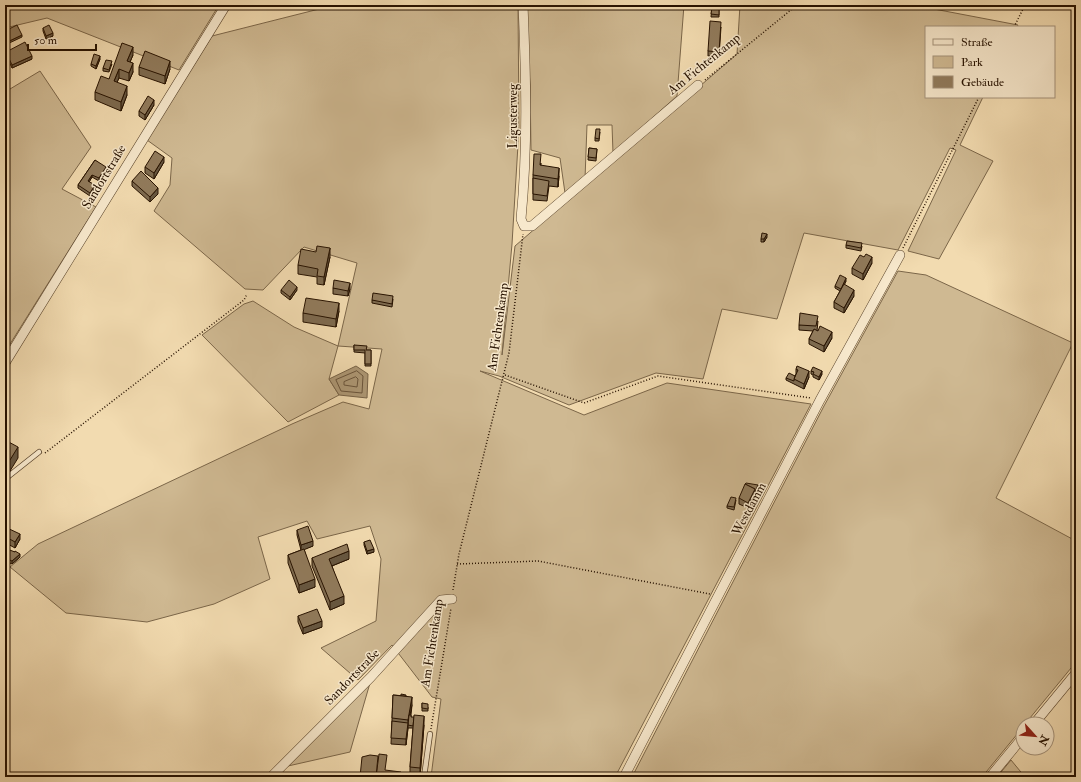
<svg xmlns="http://www.w3.org/2000/svg" width="1081" height="782" font-family="'IM FELL Double Pica',serif">
  <rect width="100%" height="100%" fill="#f2dbb0"/>
  <filter id="stains"><feTurbulence type="fractalNoise" baseFrequency=".005" numOctaves="4"/><feColorMatrix values="0 0 0 0 .2 0 0 0 0 .09 0 0 0 0 .02 0 0 0 .5 -.17"/></filter>
  <radialGradient id="worn" r=".72"><stop offset=".6" stop-color="#630" stop-opacity="0"/><stop offset="1" stop-color="#630" stop-opacity=".3"/></radialGradient>
  <g fill="#cfb992" stroke="#7b6649">
    <polygon points="5,5 219,5 179,70 47,18 5,28"/>
    <polygon points="335,5 518,5 519,128 512,244 502,355 515,246 737,54 740,5 913,5 1018,25 1017,27 926,27 926,97 983,97 960,145 993,161 939,259 908,251 956,150 950,148 898,250 804,233 777,319 722,309 703,379 656,373 569,405 499,376 480,371 584,415 667,383 811,404 615,777 431,777 441,699 432,697 392,645 358,680 321,648 376,621 381,559 370,526 317,539 307,521 258,537 270,579 214,604 147,622 66,613 10,567 38,544 292,424 343,402 369,409 382,349 338,346 329,379 339,395 288,422 202,335 244,304 253,301 294,327 338,346 357,263 304,247 263,290 245,289 154,211 170,185 172,158 147,140 212,36"/>
    <polygon points="524,5 684,5 677,96 613,153 612,125 587,125 585,179 565,193 560,158 531,150 530,84"/>
    <polygon points="40,71 91,147 62,189 96,207 5,352 5,92"/>
    <polygon points="898,271 926,275 1073,343 996,498 1076,541 1076,662 1025,724 1023,724 1023,727 982,777 632,777 824,406"/>
    <polygon points="370,683 350,752 288,766"/>
    <polygon points="1011,760 1025,777 997,777"/>
  </g>
  <polygon fill="#ad9774" stroke="#776246" points="356,366 368,374 367,398 339,395 329,379"/>
  <g fill="none" stroke-linecap="round" stroke-linejoin="round">
    <g stroke="#6a543a" stroke-width="1">
      <polygon points="357,371 363,376 362,393 341,391 336,380"/>
      <polygon points="356,377 358,379 357,387 344,385 344,382"/>
    </g>
    <defs>
      <g id="lane">
        <polyline points="5,479 39,452"/>
        <polyline points="424,777 430,734"/>
      </g>
      <g id="street">
        <path d="M523,5C526,77 528,147 521,219L524,226H532L698,85"/>
        <polyline points="5,363 226,5"/>
        <polyline points="1034,724 1076,673"/>
        <polyline points="271,777 371,677 441,600 452,599"/>
        <polyline points="624,777 820,400 900,255"/>
        <polyline points="990,777 1023,737"/>
      </g>
    </defs>
    <use href="#lane" stroke="#5a442c" stroke-width="6"/>
    <use href="#street" stroke="#5a442c" stroke-width="10"/>
    <g stroke="#271200" stroke-width="1.5" stroke-dasharray="1 2" stroke-linecap="butt">
      <polyline points="1014,27 1025,5"/>
      <polyline points="705,80 797,5"/>
      <polyline points="903,248 979,97"/>
      <polyline points="505,375 584,403 658,376 811,398"/>
      <polyline points="45,453 244,300 247,294"/>
      <polyline points="457,564 538,561 710,594"/>
      <polyline points="453,590 459,554 509,353 523,234"/>
      <polyline points="431,729 451,608"/>
    </g>
    <use href="#lane" stroke="#f7e8cc" stroke-width="4.5"/>
    <use href="#street" stroke="#f7e8cc" stroke-width="9"/>
  </g>
  <g fill="#7d6a4f" stroke="#271200">
    <polygon points="712,6 719,7 719,17 711,17"/>
    <polygon points="721,27 719,57 708,56 708,51"/>
    <polygon points="43,28 53,36 46,39 43,31"/>
    <polygon points="6,52 32,59 12,68 6,55"/>
    <polygon points="133,55 130,62 133,72 129,81 119,78 117,82 127,95 121,111 95,100 95,92 109,79"/>
    <polygon points="100,59 96,69 91,66 91,64"/>
    <polygon points="112,64 109,72 103,71 103,68"/>
    <polygon points="139,67 170,69 165,84 139,75"/>
    <polygon points="154,105 145,120 139,116 139,111"/>
    <polygon points="600,132 599,141 595,141 595,138"/>
    <polygon points="589,148 597,149 596,161 588,160"/>
    <polygon points="95,160 106,170 99,181 92,177 89,182 95,188 90,196 78,188 78,185"/>
    <polygon points="164,162 154,179 145,173 145,167"/>
    <polygon points="541,163 541,166 559,176 558,187 549,186 547,201 533,200 533,175"/>
    <polygon points="132,181 158,194 150,202 132,186"/>
    <polygon points="767,237 764,242 761,242 761,239"/>
    <polygon points="846,245 862,246 861,251 846,248"/>
    <polygon points="330,257 324,285 317,284 317,277 298,274 298,265"/>
    <polygon points="864,257 872,263 863,280 852,274 852,268"/>
    <polygon points="846,281 844,285 854,296 844,313 834,308 834,302 840,291 835,288 835,286"/>
    <polygon points="333,288 350,289 348,296 333,294"/>
    <polygon points="281,290 297,290 290,300 281,293"/>
    <polygon points="393,299 392,307 372,303 372,300"/>
    <polygon points="339,311 336,327 303,322 303,313"/>
    <polygon points="818,321 817,331 832,338 824,352 809,344 809,339 813,331 799,330 799,325"/>
    <polygon points="354,345 366,350 371,350 371,366 365,366 365,353 354,352"/>
    <polygon points="796,369 809,377 804,389 786,380 786,378 795,376 796,374"/>
    <polygon points="811,371 822,374 819,380 813,377 813,375 811,374"/>
    <polygon points="758,488 748,508 739,504 739,498"/>
    <polygon points="736,500 734,510 727,508 727,506"/>
    <polygon points="5,527 20,539 15,548 6,543"/>
    <polygon points="297,530 313,546 304,549 315,587 299,593 288,563 288,555 301,550 297,535"/>
    <polygon points="364,542 374,552 367,554 364,545"/>
    <polygon points="15,552 20,557 12,564 5,561 5,554"/>
    <polygon points="312,558 349,559 332,566 344,604 330,610 312,566"/>
    <polygon points="298,616 322,627 303,634 298,622"/>
    <polygon points="393,695 406,696 412,705 411,715 411,717 424,725 420,777 411,777 412,776 410,775 410,767 413,728 408,728 406,745 391,744"/>
    <polygon points="422,703 428,707 428,711 422,711"/>
  </g>
  <g fill="#665640" stroke="#271200">
    <polygon points="53,33 53,36 46,39 46,36"/>
    <polygon points="22,35 22,37 5,45 5,43"/>
    <polygon points="133,47 133,55 127,69 127,61"/>
    <polygon points="32,56 32,59 12,68 12,65"/>
    <polygon points="100,56 100,59 96,69 96,66"/>
    <polygon points="170,61 170,69 165,84 165,76"/>
    <polygon points="133,63 133,72 129,81 129,73"/>
    <polygon points="119,69 119,78 114,89 114,81"/>
    <polygon points="127,86 127,95 121,111 121,102"/>
    <polygon points="154,100 154,105 145,120 145,115"/>
    <polygon points="164,157 164,162 154,179 154,173"/>
    <polygon points="106,167 106,170 99,181 99,178"/>
    <polygon points="559,168 559,176 558,187 558,179"/>
    <polygon points="92,175 92,177 88,184 88,181"/>
    <polygon points="95,185 95,188 90,196 90,193"/>
    <polygon points="158,188 158,194 150,202 150,197"/>
    <polygon points="767,234 767,237 764,242 764,239"/>
    <polygon points="330,248 330,257 324,285 324,277"/>
    <polygon points="872,257 872,263 863,280 863,274"/>
    <polygon points="846,278 846,281 841,292 841,289"/>
    <polygon points="350,283 350,289 348,296 348,291"/>
    <polygon points="297,287 297,290 290,300 290,297"/>
    <polygon points="854,290 854,296 844,313 844,308"/>
    <polygon points="339,303 339,311 336,327 336,319"/>
    <polygon points="832,332 832,338 824,352 824,346"/>
    <polygon points="809,371 809,377 804,389 804,384"/>
    <polygon points="822,371 822,374 819,380 819,377"/>
    <polygon points="18,447 18,458 10,471 5,475 5,464"/>
    <polygon points="758,485 758,488 755,494 755,491"/>
    <polygon points="755,489 755,494 748,508 748,503"/>
    <polygon points="20,534 20,539 15,548 15,542"/>
    <polygon points="313,541 313,546 301,551 301,545"/>
    <polygon points="374,549 374,552 367,554 367,551"/>
    <polygon points="349,551 349,559 329,567 329,559"/>
    <polygon points="20,554 20,557 12,564 12,561"/>
    <polygon points="315,579 315,587 299,593 299,585"/>
    <polygon points="344,596 344,604 330,610 330,602"/>
    <polygon points="322,621 322,627 303,634 303,628"/>
    <polygon points="412,697 412,705 408,725 408,720"/>
    <polygon points="424,716 424,725 420,777 420,768"/>
    <polygon points="408,723 408,728 406,745 406,739"/>
  </g>
  <g fill="#917b5c" stroke="#271200">
    <polygon points="712,6 719,7 719,15 711,14"/>
    <polygon points="710,21 721,22 719,52 708,51"/>
    <polygon points="17,25 22,35 5,43 5,31"/>
    <polygon points="49,25 53,33 46,36 43,28"/>
    <polygon points="25,42 32,56 12,65 6,52"/>
    <polygon points="122,43 133,47 127,61 133,63 129,73 119,69 114,81 127,86 121,102 95,92 101,76 109,79"/>
    <polygon points="145,51 170,61 165,76 139,67"/>
    <polygon points="94,54 100,56 96,66 91,64"/>
    <polygon points="106,60 112,61 109,70 103,68"/>
    <polygon points="148,96 154,100 145,115 139,111"/>
    <polygon points="596,129 600,129 599,139 595,138"/>
    <polygon points="589,148 597,149 596,158 588,157"/>
    <polygon points="155,151 164,157 154,173 145,167"/>
    <polygon points="534,154 541,154 540,165 559,168 558,179 533,175"/>
    <polygon points="95,160 106,167 99,178 92,175 88,181 95,185 90,193 78,185"/>
    <polygon points="141,171 158,188 150,197 132,181"/>
    <polygon points="533,178 549,181 547,196 533,194"/>
    <polygon points="762,233 767,234 764,239 761,239"/>
    <polygon points="847,241 862,243 861,248 846,245"/>
    <polygon points="317,246 330,248 324,277 317,276 318,269 298,265 301,249 316,252"/>
    <polygon points="866,254 872,257 863,274 852,268 860,255 864,257"/>
    <polygon points="840,275 846,278 841,289 835,286"/>
    <polygon points="289,280 297,287 290,297 281,290"/>
    <polygon points="334,280 350,283 348,291 333,288"/>
    <polygon points="844,284 854,290 844,308 834,302"/>
    <polygon points="373,293 393,296 392,304 372,300"/>
    <polygon points="306,298 339,303 336,319 303,313"/>
    <polygon points="800,313 818,316 816,326 799,325"/>
    <polygon points="820,326 832,332 824,346 809,339 814,329 818,331"/>
    <polygon points="354,345 367,346 366,350 371,350 371,364 365,364 365,350 354,350"/>
    <polygon points="797,366 809,371 804,384 794,379 798,370 796,369"/>
    <polygon points="813,367 822,371 819,377 813,374 814,372 811,371"/>
    <polygon points="789,373 795,376 794,379 794,381 786,378"/>
    <polygon points="5,440 18,447 10,460 5,464"/>
    <polygon points="746,483 758,485 755,491 755,489 745,484"/>
    <polygon points="745,484 755,489 748,503 739,498"/>
    <polygon points="731,497 736,498 734,507 727,506"/>
    <polygon points="308,526 313,541 301,545 297,530"/>
    <polygon points="5,527 20,534 15,542 6,537 5,539"/>
    <polygon points="370,540 374,549 367,551 364,542"/>
    <polygon points="347,544 349,551 329,559 344,596 330,602 312,558"/>
    <polygon points="7,549 15,552 15,551 20,554 12,561 5,558 5,554"/>
    <polygon points="304,549 315,579 299,585 288,555"/>
    <polygon points="317,609 322,621 303,628 298,616"/>
    <polygon points="401,694 406,695 406,696 401,696"/>
    <polygon points="393,695 412,697 408,720 392,718"/>
    <polygon points="422,703 428,704 428,709 422,708"/>
    <polygon points="409,715 411,715 411,717 414,717 413,726 408,725"/>
    <polygon points="414,715 424,716 420,768 410,767"/>
    <polygon points="392,721 408,723 406,739 391,738"/>
    <polygon points="379,754 387,755 385,770 401,772 401,777 376,777"/>
    <polygon points="370,755 378,756 376,777 360,777 362,757"/>
    <polygon points="412,773 420,774 420,777 411,776"/>
  </g>
  <g text-anchor="middle" dominant-baseline="central" stroke-width="3" stroke-linejoin="round" paint-order="stroke">
    <g font-size="13" fill="#271200" stroke="#f7e8cc">
      <text transform="translate(704 64) rotate(-39)">Am Fichtenkamp</text>
      <text transform="translate(513 116) rotate(-90)">Ligusterweg</text>
      <text transform="translate(104 177) rotate(-59)">Sandortstraße</text>
      <text transform="translate(498 327) rotate(-82)">Am Fichtenkamp</text>
      <text transform="translate(749 509) rotate(-62)">Westdamm</text>
      <text transform="translate(432 643) rotate(-81)">Am Fichtenkamp</text>
      <text transform="translate(352 677) rotate(-46)">Sandortstraße</text>
    </g>
  </g>
  <rect width="1081" height="782" fill="none" stroke="#f2dbb0" stroke-width="20"/>
  <rect x="6" y="6" width="1069" height="770" fill="none" stroke="#271200" stroke-width="2"/>
  <rect x="10" y="10" width="1061" height="762" fill="none" stroke="#271200"/>
  <rect x="925" y="26" width="130" height="72" fill="#f7e8cc" stroke="#a4927a"/>
  <rect x="933" y="39" width="20" height="6" fill="#f7e8cc" stroke="#a4927a"/>
  <text x="961" y="46" font-size="12" fill="#271200">Straße</text>
  <rect x="933" y="56" width="20" height="12" fill="#cfb992" stroke="#a4927a"/>
  <text x="961" y="66" font-size="12" fill="#271200">Park</text>
  <rect x="933" y="76" width="20" height="12" fill="#917b5c" stroke="#a4927a"/>
  <text x="961" y="86" font-size="12" fill="#271200">Gebäude</text>
  <g transform="translate(1035 736) rotate(117)"><circle r="19" fill="#f7e8cc" stroke="#a4927a"/>
  <path d="M0-3L7 15L0 10L-7 15Z" fill="#8f2418"/>
  <text y="-6" font-size="11" font-weight="bold" text-anchor="middle" fill="#271200">N</text>
  </g>
  <path d="M28 44v6h68v-6" fill="none" stroke="#271200" stroke-width="2"/>
  <text x="34" y="44" font-size="12" fill="#271200" stroke="#f7e8cc" stroke-width="3" paint-order="stroke">50 m</text>
  <rect width="100%" height="100%" filter="url(#stains)"/>
  <rect width="100%" height="100%" fill="url(#worn)"/>
</svg>
